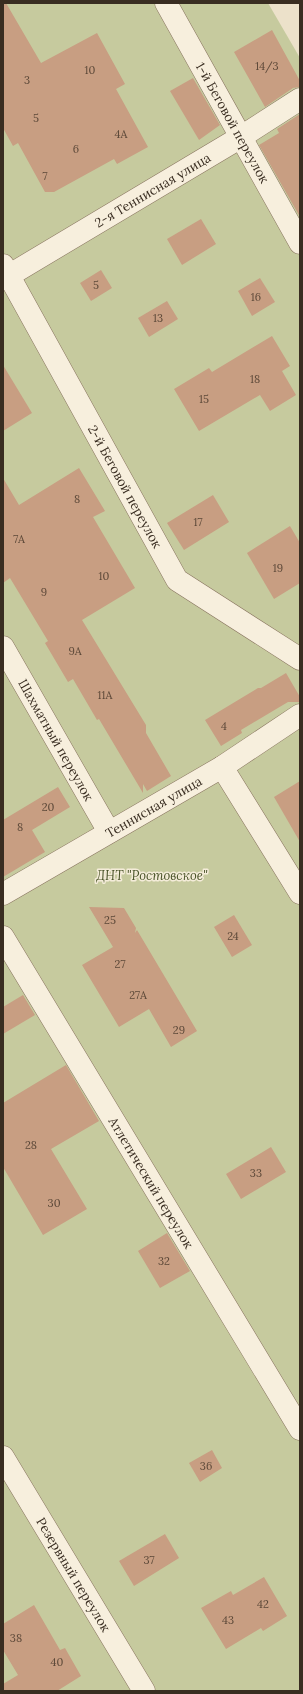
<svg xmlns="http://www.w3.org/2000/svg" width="303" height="1694" font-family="Lora,serif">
  <rect width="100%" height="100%" fill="#ece1ca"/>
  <polygon fill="#c6ca9e" points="3,3 268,3 300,58 300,1691 3,1691"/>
  <g fill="#c89e82">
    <polygon points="3,3 6,3 41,63 97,33 125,84 116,89 148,147 117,164 114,159 54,192 45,192 18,143 13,146 3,128"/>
    <polygon points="272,30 300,81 300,87 293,88 265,107 234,52"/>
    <polygon points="193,78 220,125 199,140 170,91"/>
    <polygon points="300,114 300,217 259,145 279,133 277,129"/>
    <polygon points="201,219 216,244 182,265 167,239"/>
    <polygon points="101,270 112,288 91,301 80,283"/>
    <polygon points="260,278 275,302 252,316 238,291"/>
    <polygon points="167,301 178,319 149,337 138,318"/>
    <polygon points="272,336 290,366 282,371 296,395 270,411 260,395 199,431 174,389 209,368 212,372"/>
    <polygon points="3,365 32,413 3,431"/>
    <polygon points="79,468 105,511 93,517 135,588 82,620 146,725 146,733 171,776 147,791 143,784 143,793 99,719 97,720 73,679 68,682 45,643 48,641 10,578 3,583 3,478 19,505"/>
    <polygon points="213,495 229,522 184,550 167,523"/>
    <polygon points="290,526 300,543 300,583 274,599 247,553"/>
    <polygon points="286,673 300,697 300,702 288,702 241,730 242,733 221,746 205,720 258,688 261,688"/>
    <polygon points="300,781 300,842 274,797"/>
    <polygon points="58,787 70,807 32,830 45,852 3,877 3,820"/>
    <polygon points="89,907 124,908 136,928 135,933 137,930 197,1031 171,1047 149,1009 119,1027 82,965 113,947"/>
    <polygon points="234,915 252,945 232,957 214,927"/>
    <polygon points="23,995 35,1015 3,1034 3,1007"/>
    <polygon points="66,1065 99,1121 51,1149 87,1209 43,1235 3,1167 3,1103"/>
    <polygon points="271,1147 286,1172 241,1199 226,1174"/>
    <polygon points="167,1233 190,1271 160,1288 138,1251"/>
    <polygon points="212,1450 222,1468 200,1482 189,1463"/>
    <polygon points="165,1534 179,1558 134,1586 119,1561"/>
    <polygon points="264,1577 287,1616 263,1631 261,1628 226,1649 201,1608 231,1591 233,1595"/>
    <polygon points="34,1605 60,1650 65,1648 81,1676 57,1691 3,1691 3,1684 18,1675 3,1650 3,1624"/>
  </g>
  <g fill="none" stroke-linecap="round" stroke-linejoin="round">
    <defs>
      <g id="street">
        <path id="s1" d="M166,3L300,243"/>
        <path id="s2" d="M3,265L177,580L300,659"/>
        <path id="s3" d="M3,279L241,137L300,99"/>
        <path id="s4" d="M3,647L109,832"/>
        <polyline points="222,767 300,893"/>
        <path id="s5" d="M3,894L222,767L300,715"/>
        <path id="s6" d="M3,937L300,1429"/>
        <path id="s7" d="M3,1457L144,1691"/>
      </g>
    </defs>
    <use href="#street" stroke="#88745f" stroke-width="23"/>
    <use href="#street" stroke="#f7efdd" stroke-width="22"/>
  </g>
  <g text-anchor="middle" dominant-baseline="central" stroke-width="3" stroke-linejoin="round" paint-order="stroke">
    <g font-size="11" fill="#5d4939">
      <text x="267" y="66">14/3</text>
      <text x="90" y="70">10</text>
      <text x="27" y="80">3</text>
      <text x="36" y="118">5</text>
      <text x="121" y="134">4А</text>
      <text x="76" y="149">6</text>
      <text x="45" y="176">7</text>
      <text x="96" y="285">5</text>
      <text x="256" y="297">16</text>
      <text x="158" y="318">13</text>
      <text x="255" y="379">18</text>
      <text x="204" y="399">15</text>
      <text x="77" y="499">8</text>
      <text x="198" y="522">17</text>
      <text x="19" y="539">7А</text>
      <text x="278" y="568">19</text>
      <text x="104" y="576">10</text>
      <text x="44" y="592">9</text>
      <text x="75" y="651">9А</text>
      <text x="105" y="695">11А</text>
      <text x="224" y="726">4</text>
      <text x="48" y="807">20</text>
      <text x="20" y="827">8</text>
      <text x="110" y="920">25</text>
      <text x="233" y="936">24</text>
      <text x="120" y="964">27</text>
      <text x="138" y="995">27А</text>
      <text x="179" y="1030">29</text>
      <text x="31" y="1145">28</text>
      <text x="256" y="1173">33</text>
      <text x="54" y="1203">30</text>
      <text x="164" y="1261">32</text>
      <text x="206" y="1466">36</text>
      <text x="149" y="1560">37</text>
      <text x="263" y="1604">42</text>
      <text x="228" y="1620">43</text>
      <text x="16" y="1638">38</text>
      <text x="57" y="1662">40</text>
    </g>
    <g font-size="13" fill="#392d21" stroke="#f4ecd9">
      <text stroke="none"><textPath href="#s1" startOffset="137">1-й Беговой переулок</textPath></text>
      <text stroke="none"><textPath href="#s3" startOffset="174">2-я Теннисная улица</textPath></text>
      <text stroke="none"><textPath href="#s2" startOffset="253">2-й Беговой переулок</textPath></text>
      <text stroke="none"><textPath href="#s4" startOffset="107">Шахматный переулок</textPath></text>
      <text stroke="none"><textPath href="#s5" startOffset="174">Теннисная улица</textPath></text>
      <text stroke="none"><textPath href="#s6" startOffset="287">Атлетический переулок</textPath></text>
      <text stroke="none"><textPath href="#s7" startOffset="137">Резервный переулок</textPath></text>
    </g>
    <g font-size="13" font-style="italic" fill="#4a5429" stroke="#f4ecd9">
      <text x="152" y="875">ДНТ "Ростовское"</text>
    </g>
  </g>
  <rect width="303" height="1694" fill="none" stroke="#392d21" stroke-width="8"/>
</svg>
